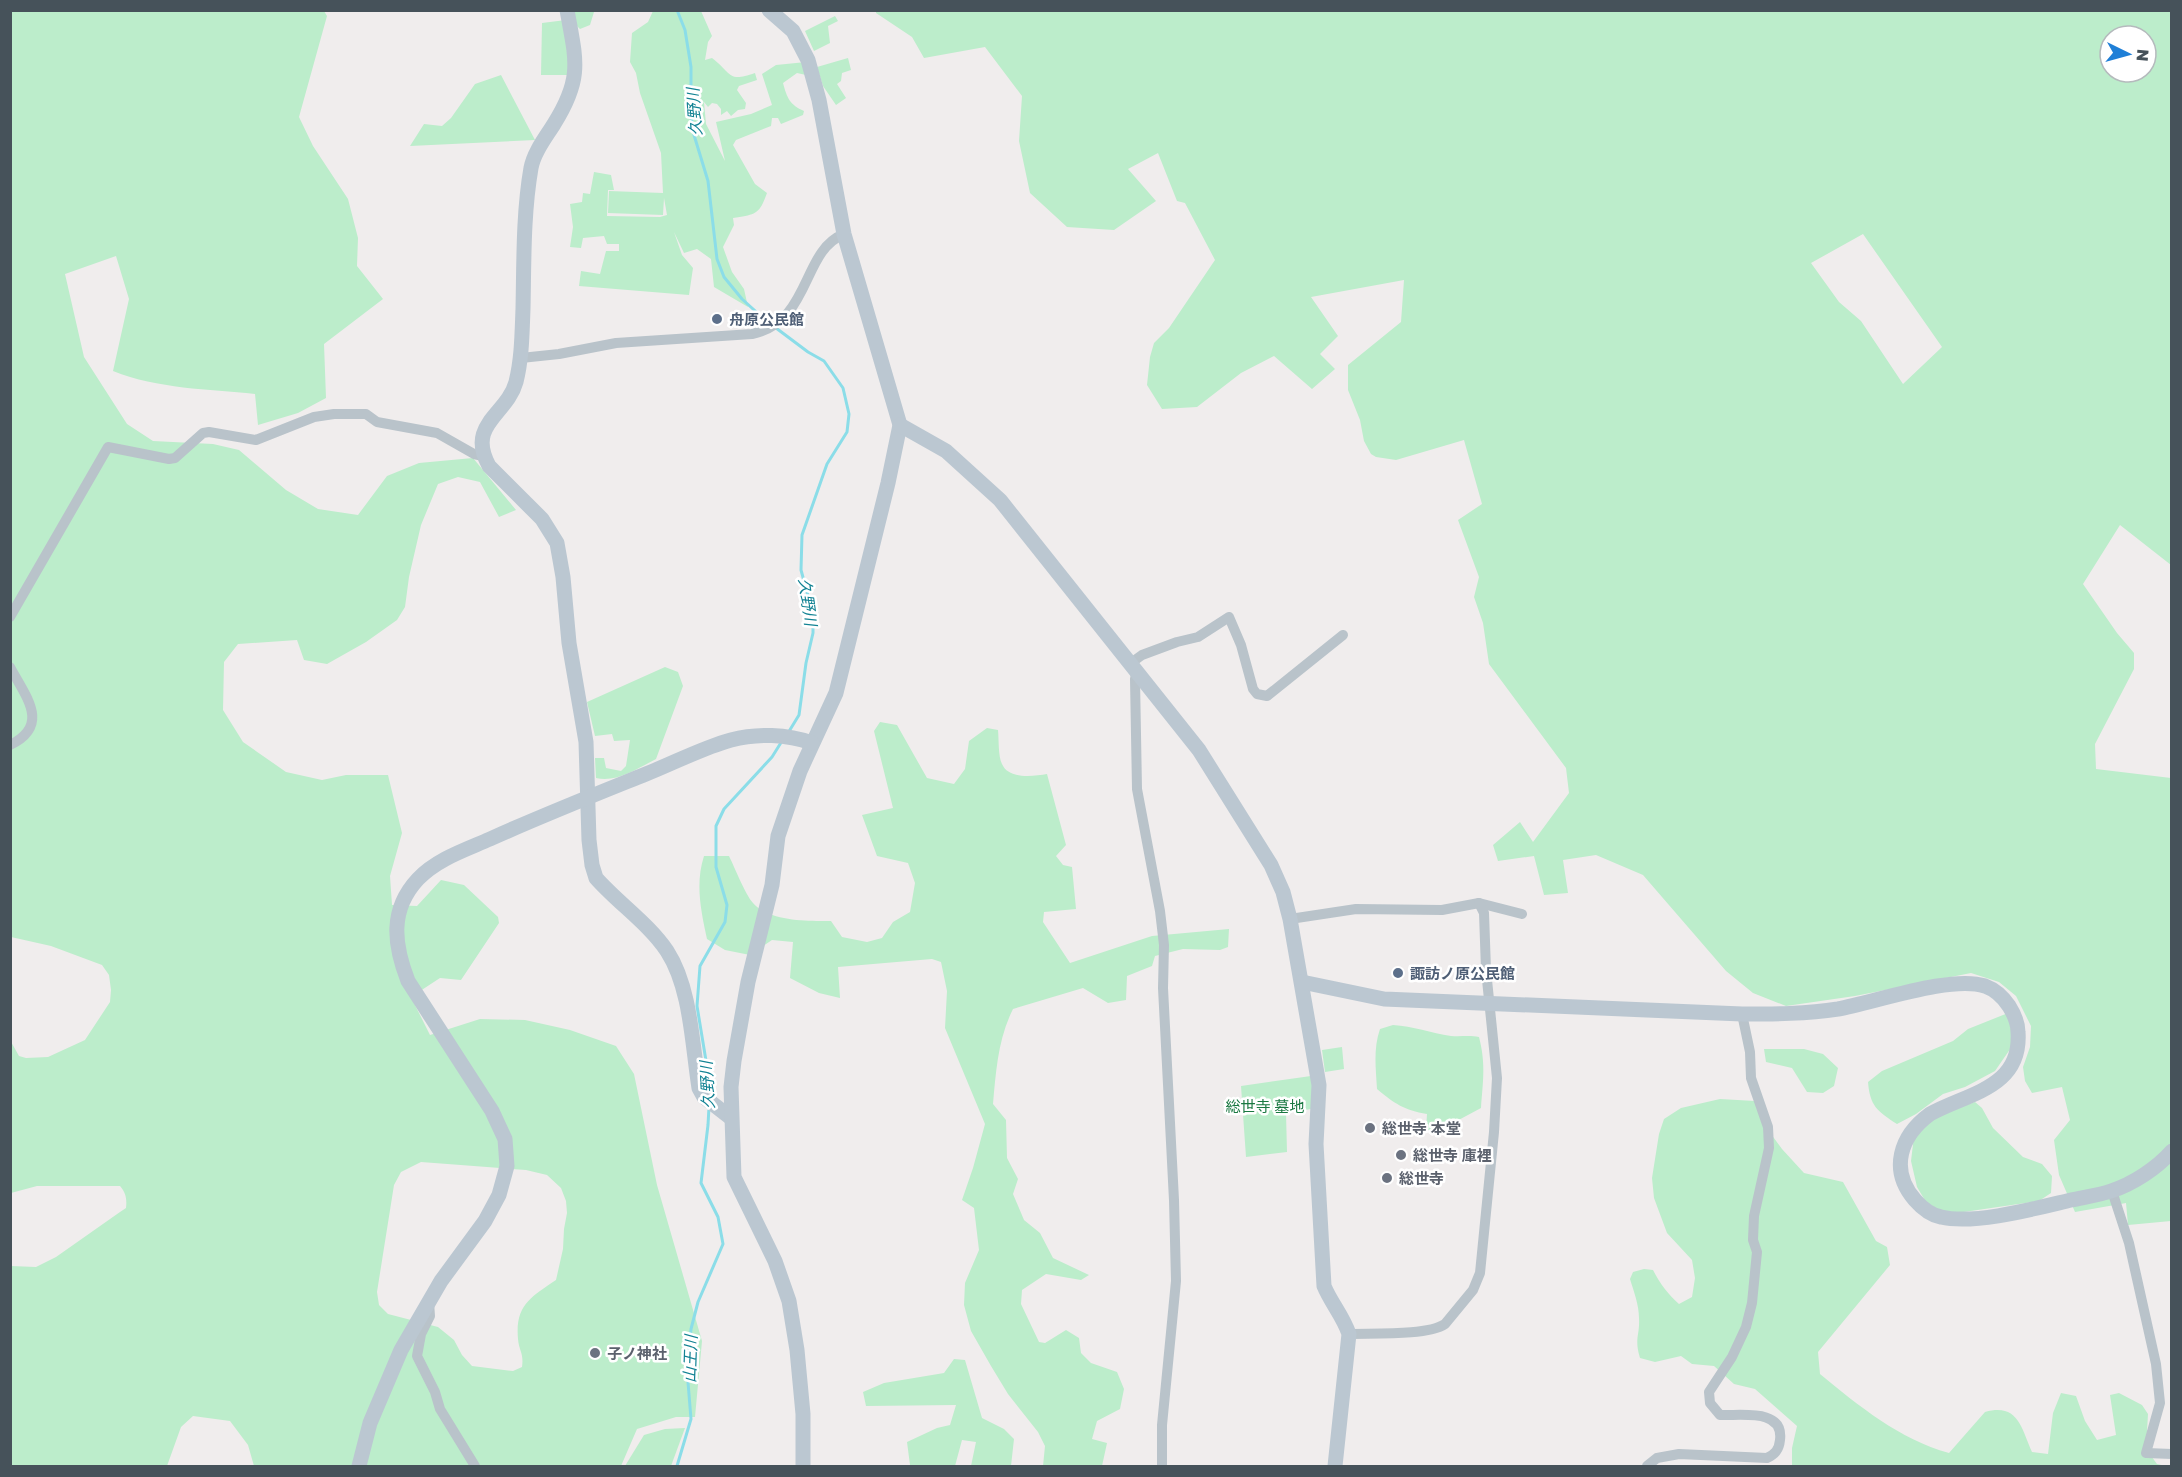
<svg xmlns="http://www.w3.org/2000/svg" width="2182" height="1477" font-family="'Golos Text','Noto Sans JP',sans-serif">
  <rect width="100%" height="100%" fill="#f0eded"/>
  <g fill="#bcedcb" fill-rule="evenodd">
    <path d="M11,11H324L327,16L299,117L313,146L348,199L358,238L357,266L383,299L324,344L326,398L298,413L258,425L255,394C208,389 158,389 113,371L129,299L116,256L65,274L84,357L127,424L153,441L213,444L239,450L286,490L318,509L358,515L387,476L419,463L473,458L516,510L499,517L480,482L458,477L438,484L421,525L409,577L405,607L397,620L366,642L327,664L304,660L297,640L238,644L224,662L223,710L243,742L286,772L322,780L346,775H388L402,833L390,876L392,905L417,906L441,880L464,885L498,917L499,923L461,980L440,978L411,997L430,1035L480,1019L525,1020L570,1030L616,1046L634,1074L657,1185L702,1341L695,1417H676L637,1429L621,1466H254L248,1445L230,1421L193,1416L181,1427L167,1466H11V1266L36,1267L56,1257L120,1212L126,1208C127,1199 126,1193 120,1186H37L11,1193L10,1040L19,1056L26,1058L48,1057L85,1040L110,1002L111,990L109,975L102,965L51,946L11,937ZM421,1162L526,1170L547,1175L561,1188L566,1201L567,1213L564,1229L563,1249L556,1280C531,1297 515,1305 518,1339C519,1351 524,1353 522,1367L513,1371L472,1366L462,1355L454,1340L438,1327L388,1314L379,1305L377,1292L394,1185L401,1172Z"/>
    <polygon points="573,11 596,11 594,12 590,25 580,29 573,22"/>
    <path d="M653,11H701L712,36L708,42L705,60L712,58C732,73 727,83 755,73L757,80L739,86L737,90L746,103L745,109L738,110L731,116L727,111L721,115V109L717,104L712,103L708,107L704,102L706,124L725,161L716,122L751,114L772,105L762,74L776,65L806,62V75L797,73L783,83C787,98 790,105 804,111L803,115L781,124L778,118H772L771,126L736,140L733,145L755,184L767,193C759,215 756,214 733,218L734,225L723,247L732,272L744,289L748,307L714,287L711,259L697,249L684,253L674,232L682,255L693,268L689,295L579,286L581,271L600,274L606,251H619V244H607L604,236L583,238L581,248L570,247L573,227L570,204L582,202L583,193L590,194L594,172L611,175L614,190H608L607,216L660,217L667,215L664,198L663,215L608,213L609,191L663,193L661,153L640,93L636,73L630,62L632,33L648,22Z"/>
    <path d="M876,11H2171V565L2120,525L2083,584L2117,633L2134,653V669L2095,744L2096,769L2171,778V1221L2128,1225L2126,1203L2075,1212L2059,1175L2054,1140L2070,1120L2062,1087L2032,1093L2025,1081L2023,1067L2030,1047L2031,1026L2016,996L1999,982L1971,973L1855,996L1786,1006L1753,993L1726,971L1643,875L1596,855L1563,860L1568,893L1544,895L1534,856L1498,861L1493,845L1520,822L1533,842L1569,793L1566,768L1489,664L1483,623L1474,597L1479,577L1458,520L1482,504L1464,440L1396,460L1376,457L1371,454L1364,441L1360,420L1348,390V365L1401,322L1404,280L1311,297L1338,336L1320,354L1335,369L1312,389L1274,356L1241,373L1197,407L1162,409L1147,385L1150,357L1154,343L1169,328L1215,260L1185,203L1177,201L1158,153L1128,169L1156,201L1114,230L1067,227L1030,193L1019,141L1022,96L985,47L924,58L912,37L876,13ZM2110,36H2146V72H2110ZM1863,234L1942,347L1903,384L1861,321L1839,302L1811,263Z"/>
    <polygon points="835,16 838,21 828,26 830,43 814,51 805,31"/>
    <polygon points="566,20 573,75 541,75 542,23"/>
    <polygon points="848,58 851,70 842,73 841,81 837,84 846,98 836,105 823,86 817,67"/>
    <polygon points="501,75 535,140 410,146 424,124 442,126 451,118 475,84"/>
    <path d="M665,667L678,672L683,686L656,759C638,768 617,783 596,778L595,758H604L606,768L621,771L626,766L630,740L614,741L612,734L595,736L587,702Z"/>
    <path d="M880,722L897,725L927,778L954,784L965,769L969,741L987,728L998,730C999,740 998,756 1002,764C1009,780 1034,776 1047,774L1066,845L1056,856L1063,865L1072,867L1076,909L1044,912L1043,922L1070,963L1152,936L1229,929L1228,947L1220,950L1183,949L1155,956L1152,966L1127,976L1126,1000L1108,1003L1083,988L1013,1009C998,1039 996,1071 993,1104L1006,1120L1007,1158L1018,1179L1013,1194L1024,1220L1040,1233L1053,1258L1089,1275L1081,1280L1046,1274L1022,1290L1021,1304L1039,1342L1045,1343L1066,1330L1079,1338L1081,1353L1091,1363L1117,1372L1124,1389L1120,1409L1097,1421L1092,1439L1107,1443L1102,1466H1043L1045,1446L1038,1432L1008,1394L991,1366L971,1331L964,1305L965,1283L979,1250L974,1208L962,1200L973,1168L985,1124L945,1028L947,991L941,962L932,959L838,967L840,998L819,993L790,978L793,942L772,940L750,955L725,950L707,939C701,911 695,884 704,856H729C735,868 745,894 753,903C770,922 808,921 831,921L842,937L867,942L882,938L893,922L910,912L915,883L908,863L877,856L862,815L893,808L874,731Z"/>
    <path d="M2008,1013L2015,1042L1995,1071L1965,1087L1943,1094L1916,1114L1897,1124C1877,1111 1870,1106 1868,1082L1882,1071L1953,1041L1968,1029Z"/>
    <path d="M1393,1025C1413,1026 1431,1033 1451,1036C1461,1037 1469,1035 1479,1037C1486,1064 1483,1081 1481,1108L1440,1130H1426L1427,1114C1404,1110 1395,1104 1377,1089C1376,1069 1373,1049 1380,1029Z"/>
    <polygon points="1342,1047 1344,1069 1325,1072 1322,1050"/>
    <polygon points="1764,1049 1804,1049 1823,1054 1838,1068 1834,1086 1823,1093 1807,1092 1792,1068 1766,1062"/>
    <polygon points="1311,1076 1313,1092 1311,1109 1286,1113 1287,1152 1246,1157 1241,1086"/>
    <path d="M1720,1099L1755,1101L1765,1126L1782,1149L1804,1173L1843,1182L1876,1241L1887,1247L1890,1265L1818,1352L1820,1374C1859,1406 1899,1439 1949,1453L1985,1412C2018,1403 2021,1427 2032,1452L2048,1454L2053,1413L2061,1393L2076,1396L2085,1421L2097,1440L2116,1435L2110,1395L2119,1393L2142,1405L2148,1414L2146,1449L2157,1464L2166,1466H1792V1448L1797,1426L1755,1389L1734,1384L1714,1366L1692,1364L1681,1356L1655,1362L1640,1358C1634,1338 1640,1336 1639,1318C1639,1305 1634,1292 1630,1279L1633,1272L1644,1269L1653,1270C1660,1284 1668,1294 1679,1304L1692,1297L1695,1278L1692,1260L1667,1233L1654,1198L1652,1178L1659,1134L1664,1119L1681,1108Z"/>
    <polygon points="1975,1102 1982,1108 1993,1128 2023,1157 2042,1164 2052,1176 2051,1193 2039,1201 1957,1213 1939,1210 1926,1202 1917,1187 1911,1161 1914,1136 1937,1115"/>
    <polygon points="954,1359 965,1360 982,1418 1004,1429 1014,1439 1011,1466 971,1466 976,1442 962,1440 955,1466 910,1465 907,1442 937,1428 950,1425 956,1405 866,1406 863,1392 884,1383 944,1373"/>
    <polygon points="685,1428 671,1466 625,1466 644,1435 665,1429"/>
  </g>
  <g fill="none" stroke-linecap="round" stroke-linejoin="round">
    <g stroke="#8bdde8" stroke-width="3">
      <polyline points="677,10 685,30 691,67 691,116 694,135 708,181 717,259 724,277 742,299 764,319 808,352 824,361 843,388 849,414 847,432 827,464 802,535 801,570 813,614 813,633 806,663 799,715 788,733"/>
      <polyline points="709,1094 709,1079 697,1006 700,966 725,922 727,905 716,867 716,826 724,809 772,757 782,741"/>
      <polyline points="677,1466 691,1419 687,1370 691,1329 698,1302 723,1244 718,1217 701,1183 708,1125 709,1107"/>
    </g>
    <g stroke="#b9c3ca" stroke-width="10">
      <path d="M521,358L559,354L616,343L752,334C812,321 801,251 844,234"/>
      <polyline points="10,617 108,447 169,459 175,458 203,433 209,432 256,440 314,417 334,414 366,414 377,422 437,433 474,454 483,456"/>
      <polyline points="1131,663 1142,655 1177,642 1198,637 1229,617 1241,645 1253,689 1257,694 1267,696 1343,635"/>
      <path d="M10,667C26,697 51,725 10,745"/>
      <polyline points="1137,670 1135,679 1137,789 1160,911 1164,945 1163,988 1174,1200 1176,1281 1162,1425 1162,1466"/>
      <polyline points="1290,919 1356,909 1442,910 1479,903 1522,914"/>
      <polyline points="2112,1191 2129,1243 2156,1364 2160,1403 2146,1453 2172,1454"/>
      <polyline points="429,1302 430,1316 421,1334 417,1356 435,1392 440,1409 475,1466"/>
      <path d="M1349,1334C1372,1333 1427,1336 1445,1324L1473,1290L1480,1273L1494,1132L1497,1078L1486,970L1484,913L1479,903"/>
      <path d="M1647,1466L1657,1458L1679,1454L1767,1458C1775,1454 1779,1450 1780,1440C1784,1408 1741,1416 1720,1415L1710,1403L1709,1392L1732,1357L1746,1327L1752,1303L1757,1252L1753,1240L1754,1216L1769,1148L1768,1127L1751,1078L1750,1052L1742,1014"/>
    </g>
    <g stroke="#bbc7d1" stroke-width="15">
      <path d="M567,10C576,60 583,78 554,124C546,137 534,152 531,168C523,214 524,263 523,309C522,333 522,358 516,382C507,415 466,424 489,466L542,519L557,543L563,577L569,643L586,742L589,840L592,865L596,878C618,903 648,923 667,951C691,988 692,1044 699,1088L704,1097L731,1118"/>
      <polyline points="769,10 793,31 808,60 819,100 844,234 900,425 888,483 836,693 800,771 778,836 772,885 748,982 734,1061 731,1087 734,1177 775,1261 789,1301 797,1350 803,1414 803,1466"/>
      <path d="M900,425L946,451L1000,500L1199,750L1271,865L1283,892L1290,919L1319,1085L1316,1144L1324,1286C1331,1303 1343,1316 1349,1334L1335,1466"/>
      <path d="M1302,982L1384,999L1742,1014C1774,1014 1806,1014 1838,1009C1876,1002 1951,975 1985,986C1996,990 2003,997 2009,1006C2014,1014 2018,1022 2018,1032C2022,1088 1968,1093 1930,1114C1900,1136 1889,1170 1915,1200C1922,1208 1930,1215 1941,1217C1975,1225 2037,1208 2071,1200C2085,1197 2099,1195 2111,1191C2133,1184 2157,1168 2172,1151"/>
      <path d="M359,1466L370,1423L401,1350L441,1281L485,1221L499,1195L507,1166L505,1139L492,1111L408,981C394,945 389,910 418,879C437,859 465,850 490,839C541,816 594,795 646,774C674,763 702,748 731,740C757,733 787,734 812,743"/>
    </g>
  </g>
  <g fill="#5c6f8a" stroke="#fff" stroke-width="2">
    <circle cx="717" cy="319" r="6"/>
    <circle cx="1398" cy="973" r="6"/>
  </g>
  <g fill="#6b7280" stroke="#fff" stroke-width="2">
    <circle cx="1370" cy="1128" r="6"/>
    <circle cx="1401" cy="1155" r="6"/>
    <circle cx="1387" cy="1178" r="6"/>
    <circle cx="595" cy="1353" r="6"/>
  </g>
  <g text-anchor="middle" dominant-baseline="central" stroke-width="5" stroke-linejoin="round" paint-order="stroke">
    <g font-size="15" font-weight="bold" fill="#4e5e75" stroke="#fff" text-anchor="start">
      <text x="729" y="319">舟原公民館</text>
      <text x="1410" y="973">諏訪ノ原公民館</text>
    </g>
    <g font-size="15" fill="#1a7841" stroke="#fff">
      <text x="1265" y="1106">総世寺 墓地</text>
    </g>
    <g font-size="15" font-weight="bold" fill="#5b616d" stroke="#fff" text-anchor="start">
      <text x="1382" y="1128">総世寺 本堂</text>
      <text x="1413" y="1155">総世寺 庫裡</text>
      <text x="1399" y="1178">総世寺</text>
      <text x="607" y="1353">子ノ神社</text>
    </g>
    <g font-size="16" font-style="italic" fill="#118293" stroke="#fff">
      <text transform="translate(694 112) rotate(-94)">久野川</text>
      <text transform="translate(808 602) rotate(82)">久野川</text>
      <text transform="translate(707 1085) rotate(-93)">久野川</text>
      <text transform="translate(690 1359) rotate(-88)">山王川</text>
    </g>
  </g>
  <rect width="2182" height="1477" fill="none" stroke="#46525a" stroke-width="24"/>
  <g transform="translate(2128 54) rotate(95)"><circle r="28" fill="#ffffff" stroke="#b5babd" stroke-width="1.5"/>
  <path d="M0-4.5L10 22L0 15L-10 22Z" fill="#1f7fd7"/>
  <text y="-9" font-size="16" font-weight="bold" text-anchor="middle" fill="#46525a">N</text>
  </g>
</svg>
